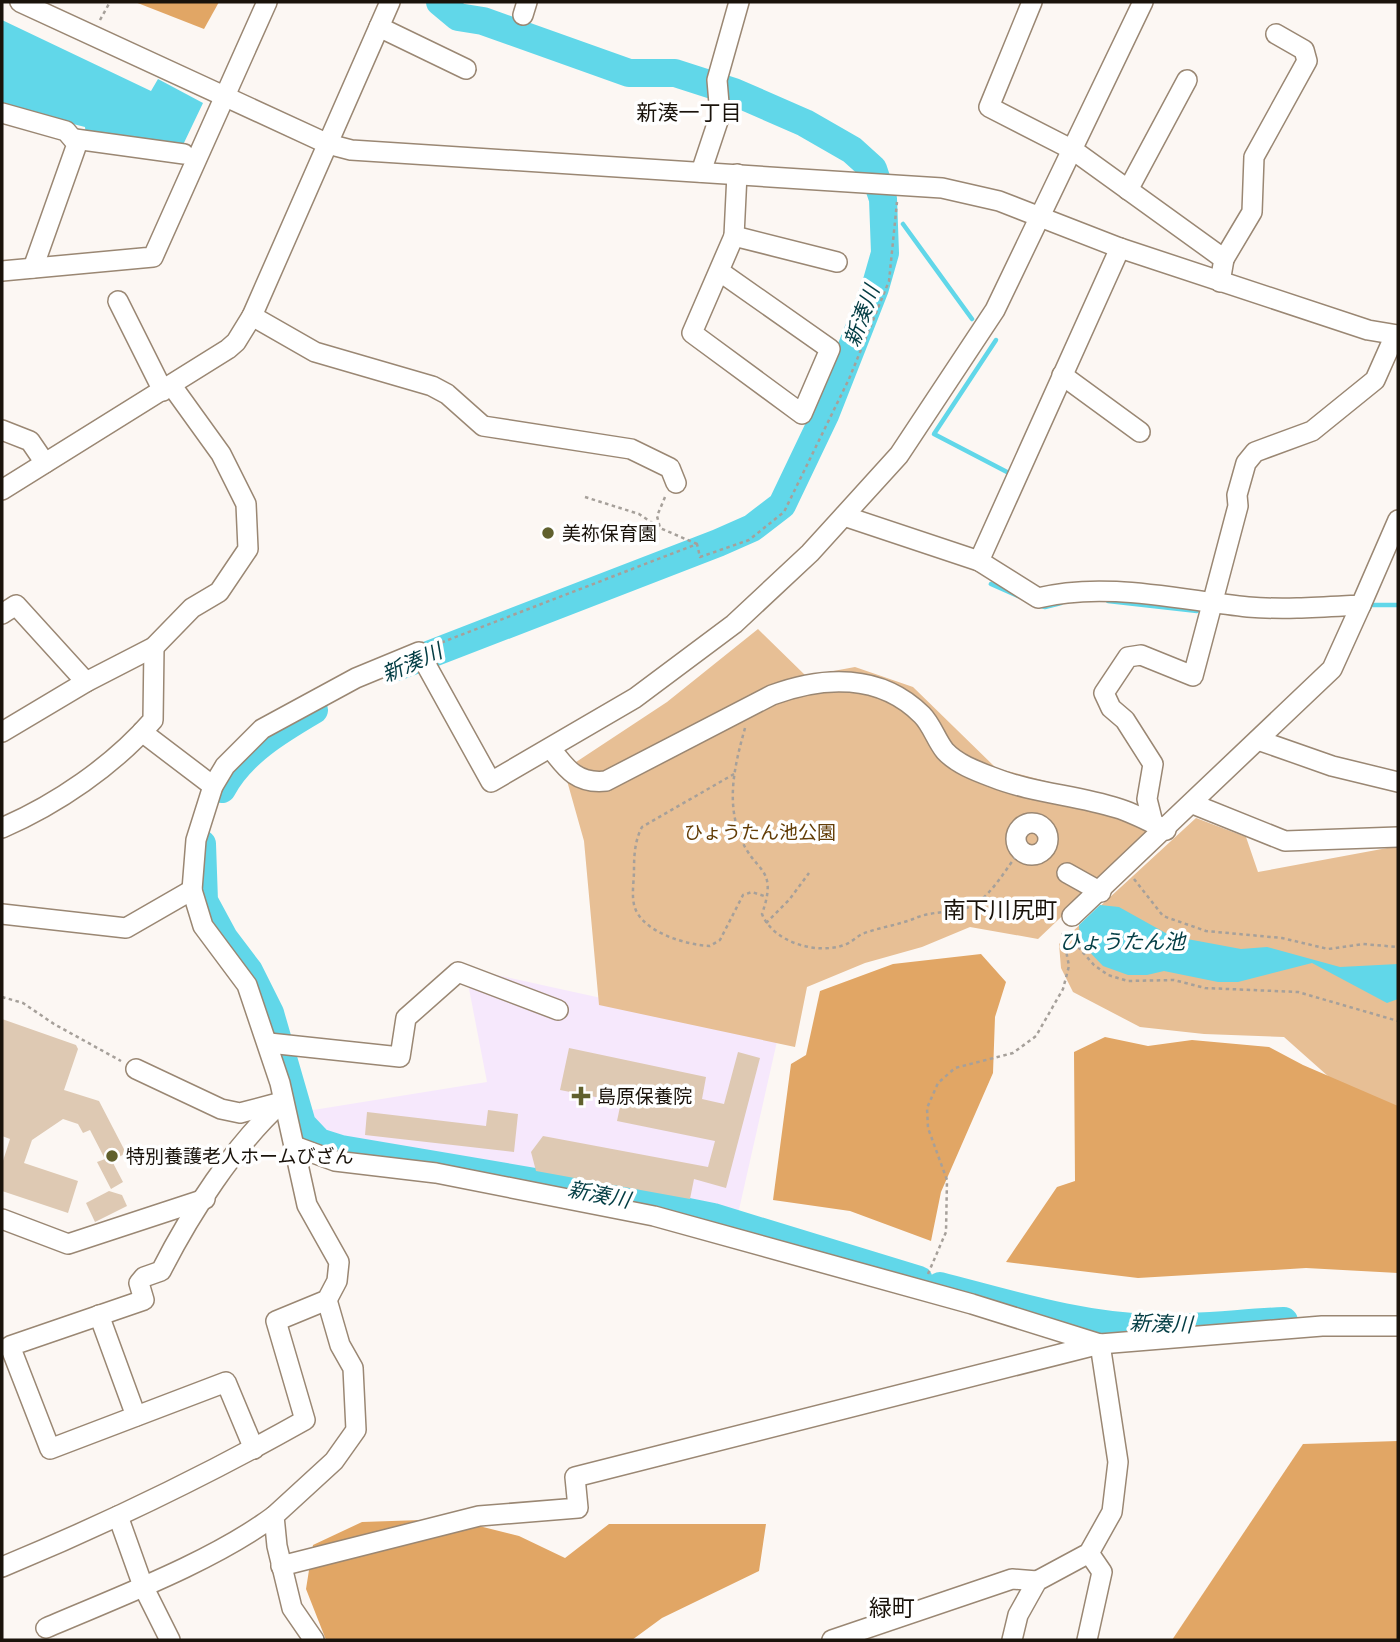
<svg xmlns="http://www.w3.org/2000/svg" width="1400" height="1642" font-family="'DejaVu Sans','Noto Sans JP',sans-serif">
  <rect width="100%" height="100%" fill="#fcf7f3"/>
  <polygon fill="#f6e8fc" points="465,968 778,1037 738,1214 340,1143 323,1133 307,1111 487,1082"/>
  <g fill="#e7bf95">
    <polygon points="758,629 806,676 855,667 913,687 996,768 1061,785 1157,826 1038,939 970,927 922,947 865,963 807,987 795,1047 599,1005 584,841 564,770 667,702"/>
    <polygon points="1196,818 1246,837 1258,872 1398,846 1398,1119 1374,1117 1284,1037 1204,1034 1140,1027 1073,992 1061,968 1059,944"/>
  </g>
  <g fill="#e1a665">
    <polygon points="135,2 219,2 204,29"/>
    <polygon points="981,954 1006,982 995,1017 993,1073 941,1192 931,1241 850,1211 773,1200 791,1064 806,1055 820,991 893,964"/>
    <polygon points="1105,1037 1148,1046 1192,1040 1269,1047 1303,1065 1398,1106 1398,1273 1306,1268 1138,1278 1006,1262 1057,1187 1075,1181 1074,1052"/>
    <polygon points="1398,1441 1398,1640 1172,1640 1303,1444"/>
    <polygon points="451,1519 519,1536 565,1558 609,1524 766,1524 759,1571 662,1618 632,1640 326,1640 306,1589 313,1545 362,1522"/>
  </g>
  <g fill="#61d7e9">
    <polygon points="436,2 446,2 453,8 533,39 448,18 442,15"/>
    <polygon points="2,20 151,91 158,79 203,103 182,147 86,138 85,127 2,106"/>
    <polygon points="1100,905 1119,907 1171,936 1241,949 1267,947 1340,967 1398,964 1398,999 1387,1003 1312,963 1238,982 1218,982 1164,971 1147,975 1128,975 1103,966 1080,942 1079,925"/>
  </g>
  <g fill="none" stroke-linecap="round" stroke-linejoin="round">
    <g stroke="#61d7e9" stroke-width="4.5">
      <polyline points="883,199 888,205"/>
      <polyline points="903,224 972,319"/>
      <polyline points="996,340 934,434 1007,472"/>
      <polyline points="991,584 1018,596"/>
      <polyline points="1108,601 1197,611"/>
      <polyline points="1039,605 1045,607 1061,603"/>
      <polyline points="1369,605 1398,605"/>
    </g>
    <g stroke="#61d7e9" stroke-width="28">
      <polyline points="397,667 718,543 752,528 782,505 825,415 875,288 885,253 883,199 873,169 852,150 805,123 734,92 675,73 629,73 483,21 458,17 440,2"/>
      <path d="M222,789C241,753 280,730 314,710"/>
      <polyline points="202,844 204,901 224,938 249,971 270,1013 302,1124 319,1142 341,1149 564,1187 713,1217 919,1280"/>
      <path d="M940,1286C1010,1304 1083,1327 1155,1328C1198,1328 1241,1323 1284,1321"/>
    </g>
  </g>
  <g fill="#dec9b3">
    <polygon points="2,1019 76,1045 78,1049 64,1090 99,1101 126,1153 112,1161 123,1182 111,1189 97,1162 105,1159 90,1130 83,1133 78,1124 63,1119 32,1140 24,1163 78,1181 68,1213 2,1191 2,1164 10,1139 2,1136"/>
    <polygon points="569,1048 706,1077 702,1099 724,1104 738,1052 760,1058 726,1188 694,1179 690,1199 536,1171 531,1152 543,1136 708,1167 715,1141 617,1121 621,1102 560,1090"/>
    <polygon points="488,1110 518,1114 514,1152 365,1135 367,1112 486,1126"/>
    <polygon points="109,1191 122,1195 127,1206 95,1222 86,1203"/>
  </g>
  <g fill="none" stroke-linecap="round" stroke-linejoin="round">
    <defs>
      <g id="minor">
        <polyline points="20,2 328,144 351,150 942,188 999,201 1120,248 1368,330 1398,335"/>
        <polyline points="1032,2 989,107 1073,150 1224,259 1220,282"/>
        <polyline points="523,15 527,2"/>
        <polyline points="379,27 466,69"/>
        <polyline points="2,113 66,131 77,144 33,268"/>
        <polyline points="75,139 184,154"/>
        <polyline points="701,172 720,115 717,80 739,2"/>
        <polyline points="737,174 734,236 837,262"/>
        <polyline points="1128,190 1187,80"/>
        <polyline points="1224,259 1252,212 1254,157 1307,61 1304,50 1276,34"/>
        <polyline points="2,271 153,257 267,2"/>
        <polyline points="719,271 830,349 802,414 692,333 734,236"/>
        <polyline points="118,301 163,391"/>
        <polyline points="252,316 315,352 432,386 447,394 483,426 631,449 670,468 676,483"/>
        <polyline points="1062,375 1140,432"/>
        <polyline points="2,430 30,441 45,463"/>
        <polyline points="2,490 228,349 236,342 252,316 390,2"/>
        <path d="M844,516L979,561L1038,598C1105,581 1179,600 1248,607C1285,610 1324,607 1361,605L1398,520"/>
        <polyline points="979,561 1120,248"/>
        <polyline points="2,614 16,605 86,682"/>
        <polyline points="2,732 86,682 154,647 192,608 219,592 248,549 246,504 221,454 172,386"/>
        <polyline points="142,732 213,786"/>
        <polyline points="1258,740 1332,766 1398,782"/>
        <path d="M552,750C567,770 578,784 606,781L772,695C823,676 880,673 922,715C932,725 936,740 945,751C957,764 976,771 992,777C1032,793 1076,795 1117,808C1134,813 1150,822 1166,830"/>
        <polyline points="1193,804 1285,841 1398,837"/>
        <circle cx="1032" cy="839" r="16"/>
        <polyline points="1153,823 1147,799 1153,764 1125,720 1111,708 1104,693 1128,657 1141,655 1193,676 1238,506 1237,495 1246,463 1255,452 1312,431 1375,380 1395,335"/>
        <path d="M2,828C57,804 113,766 153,720L154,647"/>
        <polyline points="1067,873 1101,892"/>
        <polyline points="2,914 126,928 192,890"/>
        <polyline points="1072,916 1332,669 1361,605"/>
        <polyline points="269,1043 400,1057 406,1018 458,972 558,1010"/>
        <polyline points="136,1069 221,1109 240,1113 278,1103"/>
        <polyline points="297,1147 335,1161 436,1173 654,1216 972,1304 1100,1344"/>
        <polyline points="2,1219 68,1244 205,1199"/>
        <polyline points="99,1315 136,1416"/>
        <path d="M254,1449L226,1382L50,1449L10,1346L144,1300L139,1283L144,1277L161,1271C191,1212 234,1146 282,1102"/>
        <polyline points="118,1516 143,1586 170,1640"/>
        <polyline points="281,1566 479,1516 578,1508 575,1477 1100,1344 1322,1326 1398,1326"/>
        <path d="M2,1567C106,1524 207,1475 305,1420L276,1321L327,1300L337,1281L339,1262L307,1205L280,1083L247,985L203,926L192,890L196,840L213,786L225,766L262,729L356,678L419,652L491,782L635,698L734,624L810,553L899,455L995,310L1143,2"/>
        <path d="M46,1628C118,1597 212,1562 274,1516"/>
        <polyline points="314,1640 292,1608 277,1546 274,1516 334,1461 356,1430 353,1368 340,1345 327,1300"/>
        <polyline points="832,1640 1012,1579 1037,1581"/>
        <polyline points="1012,1640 1018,1615 1037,1581 1089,1553 1112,1512 1118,1462 1100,1344"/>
        <polyline points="1087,1640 1102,1572 1089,1553"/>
      </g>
    </defs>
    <use href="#minor" stroke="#9a8773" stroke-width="22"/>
    <g stroke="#a6a09a" stroke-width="2.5" stroke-dasharray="3.5 3.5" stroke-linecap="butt">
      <polyline points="100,20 110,2"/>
      <polyline points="585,497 639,514 660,528"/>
      <polyline points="665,497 657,516 660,528 697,544"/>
      <polyline points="435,645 697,544 700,557 749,540 784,512 849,379 889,281 897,202"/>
      <path d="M745,728C735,764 726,800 740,836C754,874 779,865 762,914C773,942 816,955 844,945C851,943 856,937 862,934C880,927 900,925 918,917C936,910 959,914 975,904C993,893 1007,867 1020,851"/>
      <path d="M734,774L642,827C635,840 634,855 634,870C634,882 631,897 635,908C644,933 687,945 710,946L720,940L743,895L752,892L767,897"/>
      <polyline points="1134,879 1163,916 1206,931 1282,938 1328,949 1363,944 1398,947"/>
      <polyline points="766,923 789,900 809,873"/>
      <polyline points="1075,933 1079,948 1094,965 1108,975 1128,981 1174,980 1205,988 1298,992 1398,1021"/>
      <polyline points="2,997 23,1003 54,1024 121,1061"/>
      <polyline points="928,1274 946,1232 947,1180 928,1128 927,1108 938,1083 955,1068 1013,1053 1036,1036 1063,989 1069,966 1062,930"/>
    </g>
    <use href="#minor" stroke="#fff" stroke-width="19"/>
  </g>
  <g fill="#60602d" stroke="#fff" stroke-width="2.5">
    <circle cx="548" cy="533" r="7"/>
    <path d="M577.5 1085.5h7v7h7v7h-7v7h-7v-7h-7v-7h7z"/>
    <circle cx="112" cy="1156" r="7"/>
  </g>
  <g text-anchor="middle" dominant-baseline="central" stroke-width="7" stroke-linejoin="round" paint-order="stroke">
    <g font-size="19" fill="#1a130b" stroke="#fff" text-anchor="start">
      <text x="562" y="533">美祢保育園</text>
      <text x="597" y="1096">島原保養院</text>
      <text x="126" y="1156">特別養護老人ホームびざん</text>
    </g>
    <g font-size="19" fill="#633d07" stroke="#fff">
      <text x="760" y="832">ひょうたん池公園</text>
    </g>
    <g font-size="21" fill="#1a130b" stroke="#fff">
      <text x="689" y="113">新湊一丁目</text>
    </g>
    <g font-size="21" font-style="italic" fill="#033d44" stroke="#fff">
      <text transform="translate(862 316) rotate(-70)">新湊川</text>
      <text transform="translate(412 663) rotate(-24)">新湊川</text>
      <text x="1122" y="942">ひょうたん池</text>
      <text transform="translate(599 1195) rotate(11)">新湊川</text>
      <text transform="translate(1161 1324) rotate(2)">新湊川</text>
    </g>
    <g font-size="23" fill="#1a130b" stroke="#fff">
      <text x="1000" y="910">南下川尻町</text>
      <text x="892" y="1608">緑町</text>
    </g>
  </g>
  <rect width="1400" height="1642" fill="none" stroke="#1a130b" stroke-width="7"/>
</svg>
